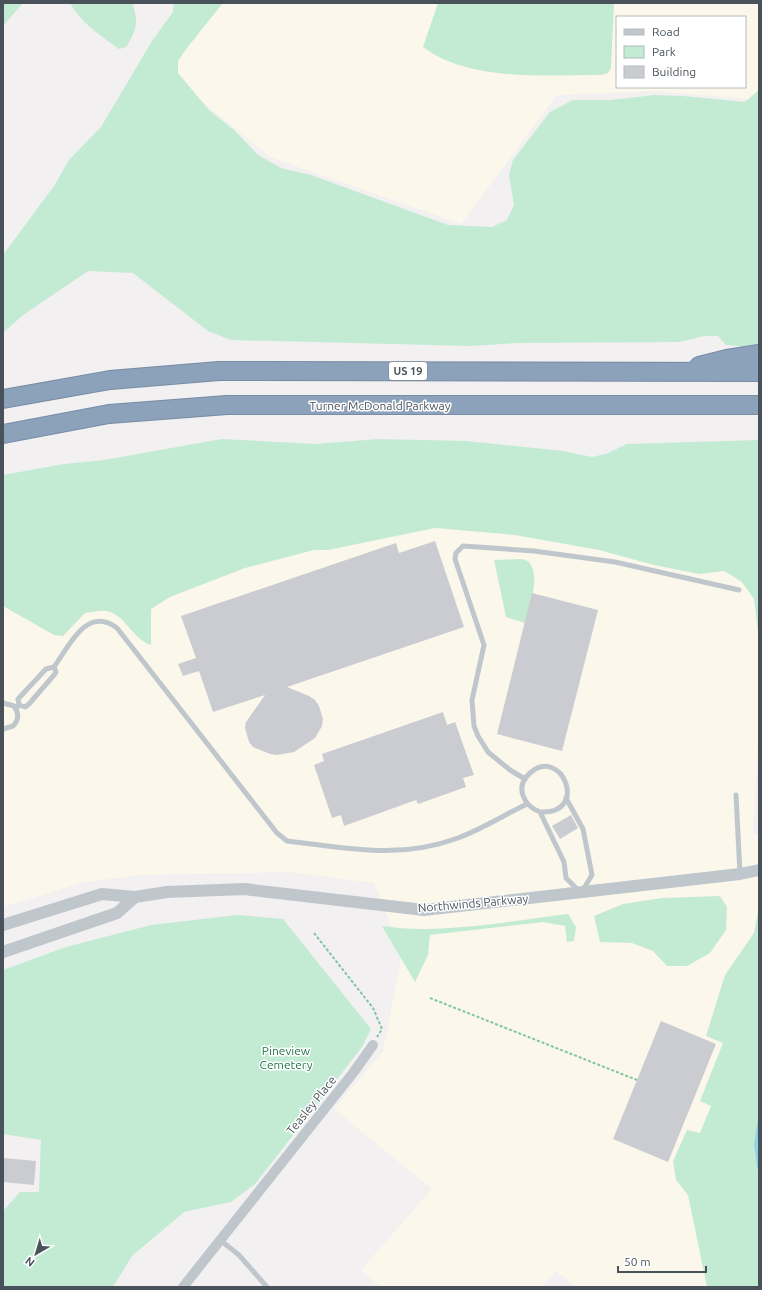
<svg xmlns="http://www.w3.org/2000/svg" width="762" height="1290" font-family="Ubuntu,sans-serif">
  <rect width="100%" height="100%" fill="#f2f0f0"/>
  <g fill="#fbf7eb" fill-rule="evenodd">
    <path d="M215,3H759V100L656,91L557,95L461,224L270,157L162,69ZM617,17H745V87H617Z"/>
    <polygon points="384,507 759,561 759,730 753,833 759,835 759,1287 577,1287 556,1271 542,1287 381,1287 361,1270 432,1189 334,1109 383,1051 402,954 374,883 289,872 143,875 85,882 3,907 3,589"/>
  </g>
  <g fill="#c3ebd3">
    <polygon points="3,3 23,3 3,26"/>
    <path d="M70,3H132C139,22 137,30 126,47L119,49C101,36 81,23 70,3Z"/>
    <polygon points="174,3 223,3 187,48 178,61 178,73 209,110 234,130 258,155 281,168 311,175 448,225 492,227 507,220 514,205 509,175 513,160 550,112 573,100 610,100 655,95 683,96 745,102 759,90 759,348 726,345 718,336 704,336 680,342 517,343 471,346 231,340 208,331 133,273 88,271 23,315 3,333 3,255 54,186 69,160 101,127 152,41 173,12"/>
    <path d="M438,3H614L611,68L608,73L601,75C545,75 470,82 423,47Z"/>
    <path d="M222,439L316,444L378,439L466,441L563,451L592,457L606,454L627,444L759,440V640L754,599L742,582L724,571L699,574L654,565L599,550L515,535L435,528L328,550H314L245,568L170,597L151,609V645C133,639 127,618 110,612C104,609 92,612 85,613L63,636L54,635L3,606V475L64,464L104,460Z"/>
    <path d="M521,559L528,561C542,576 529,605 525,623L506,617L494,560Z"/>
    <polygon points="720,896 727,907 726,930 710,953 687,966 667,966 653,951 632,943 600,942 594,916 623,904 662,898"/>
    <polygon points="759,906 759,1287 707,1287 688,1195 676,1180 673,1161 687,1130 700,1133 711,1106 700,1101 723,1043 706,1036 725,975 754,933"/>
    <path d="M568,914L576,927L574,941L567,942L565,926L543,922L430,935L428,955L415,982L382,926C440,935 510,921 568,914Z"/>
    <polygon points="238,915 283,919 371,1029 362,1047 255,1184 231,1202 184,1212 132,1256 113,1287 3,1287 3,1211 20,1192 39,1192 41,1140 3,1134 3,970 66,947 151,925"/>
  </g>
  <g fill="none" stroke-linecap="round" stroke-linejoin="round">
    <polyline stroke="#94d1e4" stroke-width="3.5" points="759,1123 756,1145 759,1168"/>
  </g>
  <g fill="#caccd2">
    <polygon points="435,541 464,627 287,687 309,696 315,700 319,706 323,719 322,726 315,738 294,752 277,755 270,754 253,747 249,742 245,728 246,722 265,695 213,712 199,671 183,676 178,664 196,658 181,616 396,543 399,553"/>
    <polygon points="532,593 598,610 562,751 497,734"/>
    <polygon points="443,712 447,725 455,722 474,775 463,778 466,787 418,804 416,800 344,826 341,815 332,818 314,765 324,761 322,754"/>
    <polygon points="571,815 578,828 560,839 552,826"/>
    <polygon points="661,1021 716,1044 668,1162 613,1139"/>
    <polygon points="3,1158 36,1161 34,1185 3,1182"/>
  </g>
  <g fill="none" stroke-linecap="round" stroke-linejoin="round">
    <defs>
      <g id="motorway">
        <polyline points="699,366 727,359 759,354"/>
        <polyline points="3,399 110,380 219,371 759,372"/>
        <polyline points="3,434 109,414 227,405 759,405"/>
      </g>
    </defs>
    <use href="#motorway" stroke="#778ca5" stroke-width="20"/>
    <g stroke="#7ec6a4" stroke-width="2" stroke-dasharray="3 2" stroke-linecap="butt">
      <polyline points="314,933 373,1008 382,1029 377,1037"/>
      <polyline points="430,998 637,1080"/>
    </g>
    <g stroke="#bfc7cd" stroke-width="5">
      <path d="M3,703L14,706C19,713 19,720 13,726L3,729"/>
      <polyline points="19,705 25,707 29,704 54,675 56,672 54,667"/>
      <path d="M16,709L19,705L18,699L46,669L54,667C69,646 87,605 117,628L277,833L287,841C349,848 398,860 458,838C482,829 504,815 527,804"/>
      <polyline points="525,779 510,770 488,752 478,736 474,726 472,700 484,645 455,559 456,553 463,546 534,551 615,562 739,590"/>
      <polyline points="736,795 740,874"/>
      <path d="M540,812C590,815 562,745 530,773C514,787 524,806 540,812L564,862L566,878L581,893L592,875L583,829L566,798"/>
      <polyline points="220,1240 239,1255 267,1287"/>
    </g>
    <polyline stroke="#bfc7cd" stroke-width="10" points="183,1287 353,1073 373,1045"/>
    <g stroke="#bfc7cd" stroke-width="12">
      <polyline points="3,925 102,894 135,897 167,892 244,889 424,910 740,874 759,870"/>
      <polyline points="3,952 117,913 135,897"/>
    </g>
    <use href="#motorway" stroke="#8ca1ba" stroke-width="18"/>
  </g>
  <g text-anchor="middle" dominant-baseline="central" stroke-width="3" stroke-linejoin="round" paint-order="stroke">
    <rect fill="#fff" stroke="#80868c" stroke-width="1" x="389" y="362" width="38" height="18" rx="3"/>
    <g font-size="11" font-weight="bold" fill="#49525b">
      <text x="408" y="371">US 19</text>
    </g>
    <g font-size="12" fill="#49525b" stroke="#fff">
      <text x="380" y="405">Turner McDonald Parkway</text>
      <text transform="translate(473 903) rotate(-5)">Northwinds Parkway</text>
      <text transform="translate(311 1105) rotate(-51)">Teasley Place</text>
    </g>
    <g font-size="12" fill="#20774e" stroke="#fff">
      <text x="286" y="1050">Pineview<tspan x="286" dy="14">Cemetery</tspan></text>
    </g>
  </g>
  <rect width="762" height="1290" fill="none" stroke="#49525b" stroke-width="8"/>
  <rect x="616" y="16" width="130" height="72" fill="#ffffff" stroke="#b6babd"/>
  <rect x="624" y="29" width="20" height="6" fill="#bfc7cd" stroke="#b6babd"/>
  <text x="652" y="36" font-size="12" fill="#49525b">Road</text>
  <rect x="624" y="46" width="20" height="12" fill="#c3ebd3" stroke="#b6babd"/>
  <text x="652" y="56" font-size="12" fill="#49525b">Park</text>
  <rect x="624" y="66" width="20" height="12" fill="#caccd2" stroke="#b6babd"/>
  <text x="652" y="76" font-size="12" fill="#49525b">Building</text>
  <g transform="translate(36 1254) rotate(218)" stroke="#ffffff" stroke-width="3" paint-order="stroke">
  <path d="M0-3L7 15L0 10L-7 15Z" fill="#49525b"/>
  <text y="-6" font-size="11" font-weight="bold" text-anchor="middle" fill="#49525b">N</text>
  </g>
  <path d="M618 1266v6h88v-6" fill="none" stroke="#49525b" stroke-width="2"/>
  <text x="624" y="1266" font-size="12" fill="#49525b" stroke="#ffffff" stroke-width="3" paint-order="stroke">50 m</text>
</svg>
